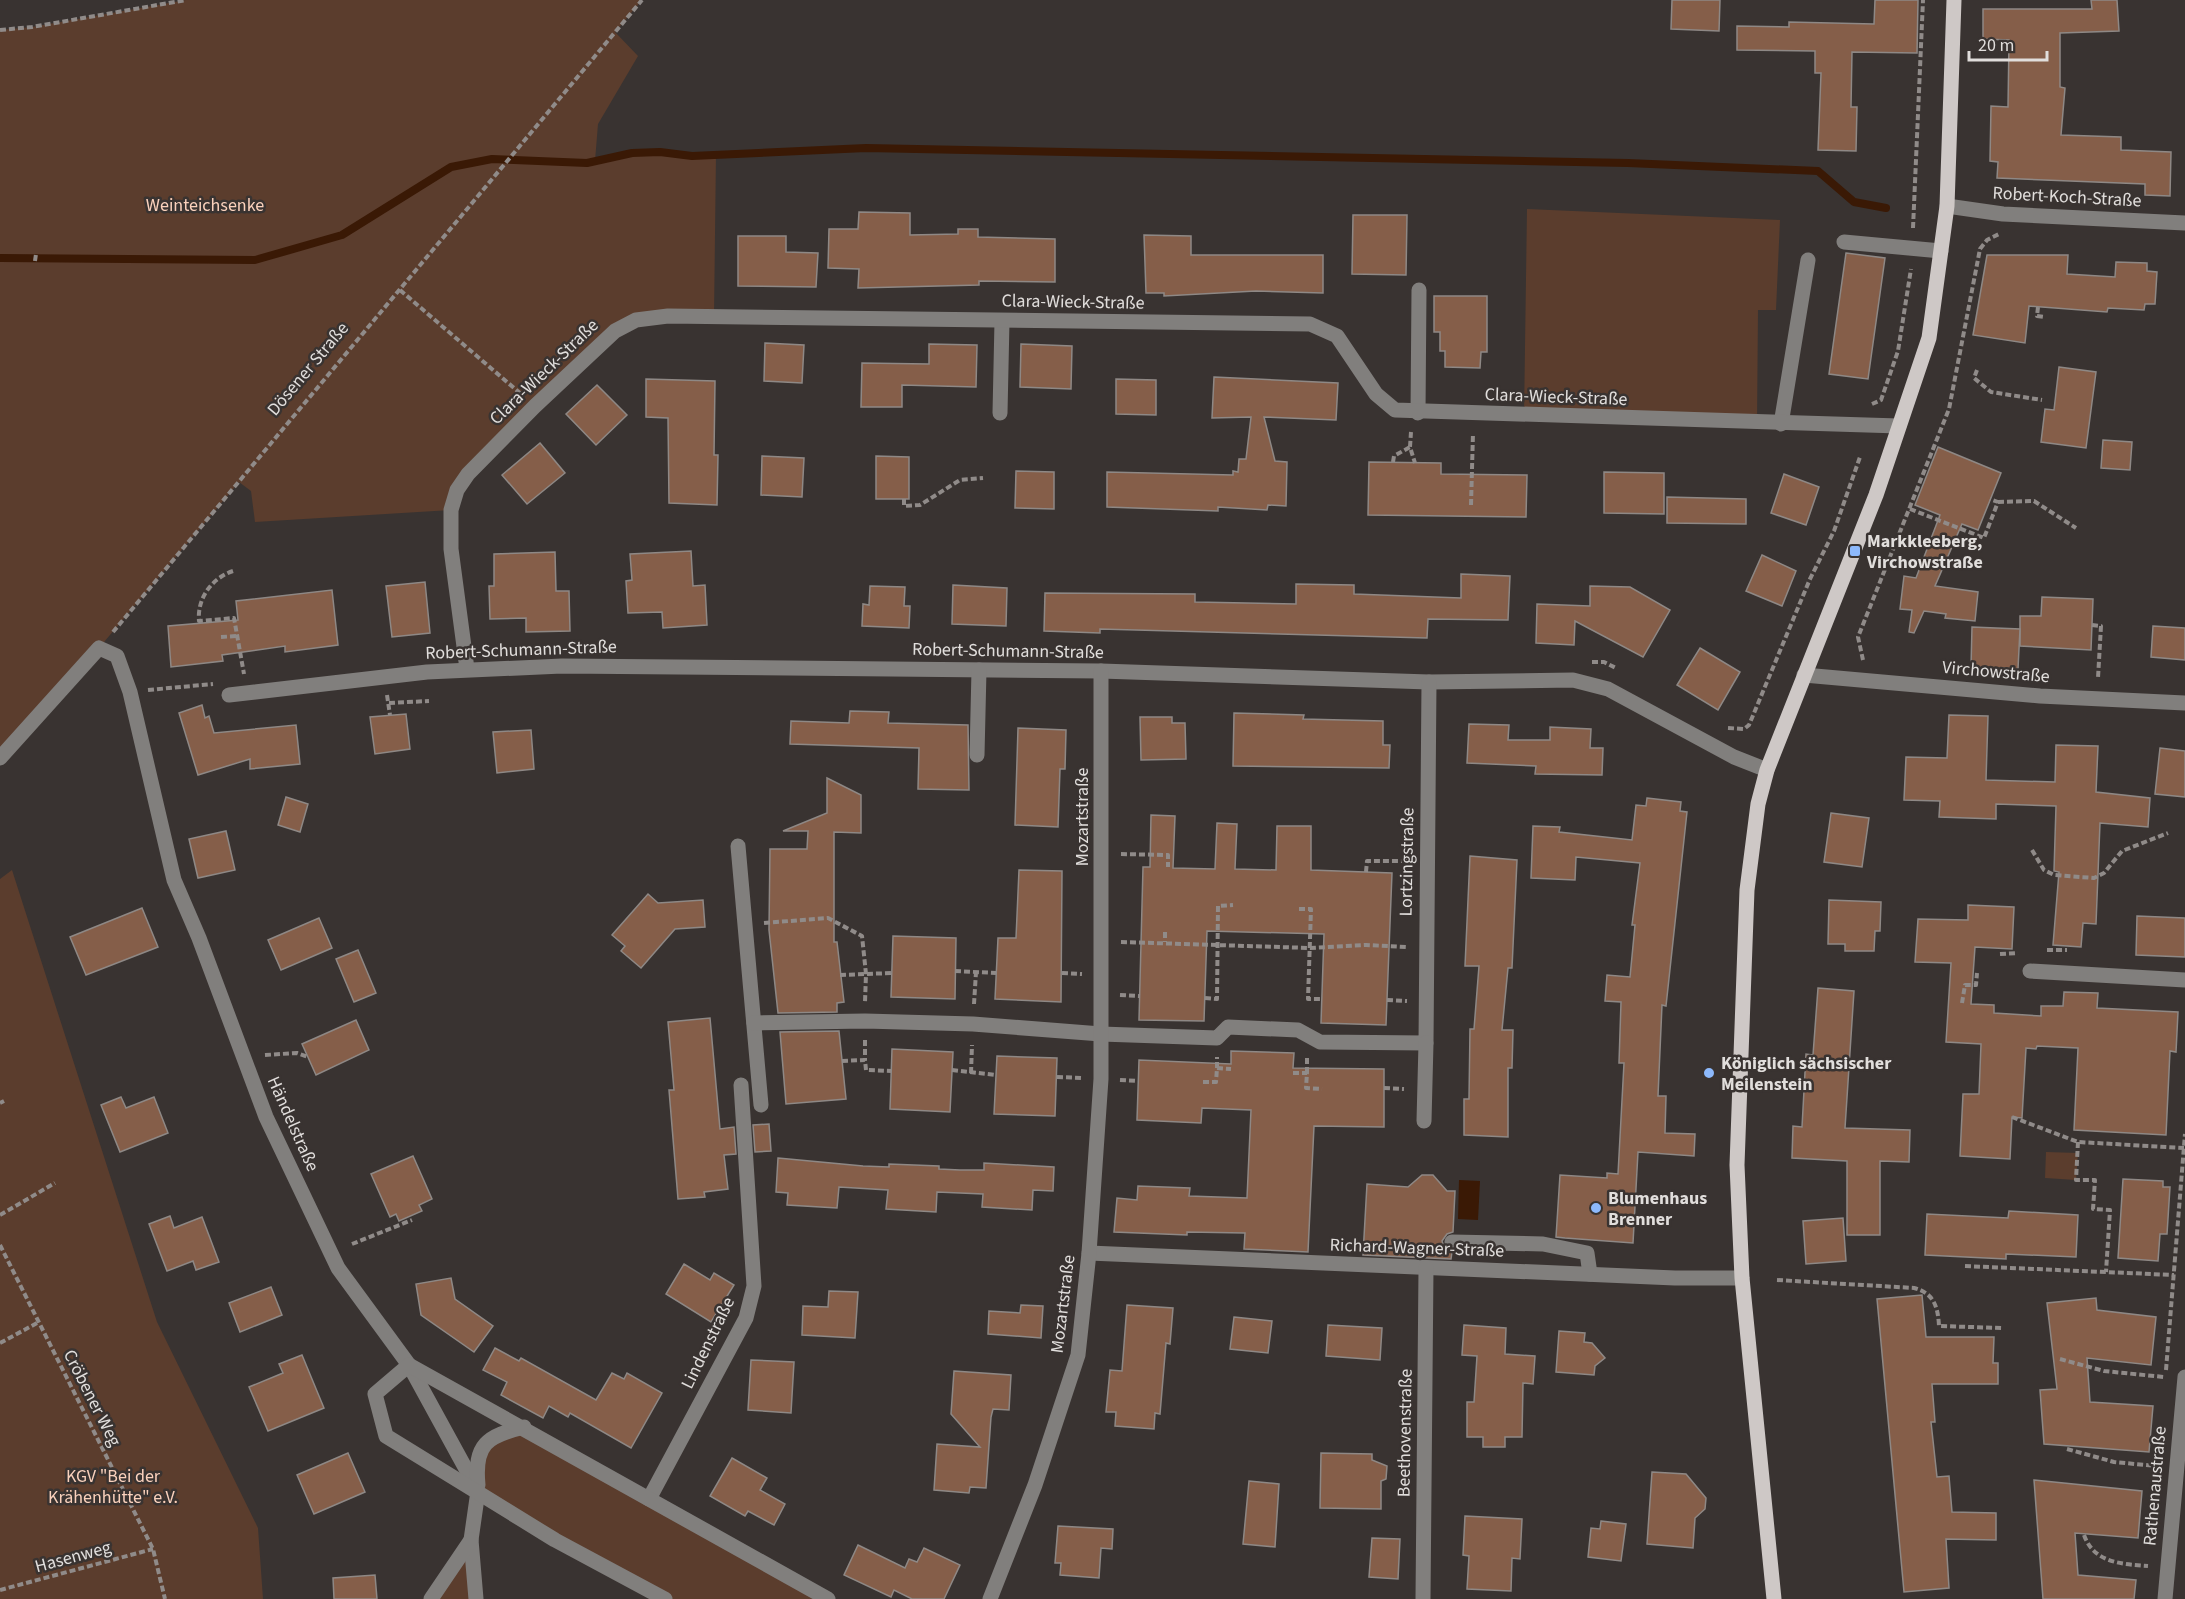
<svg xmlns="http://www.w3.org/2000/svg" width="2185" height="1599" font-family="'Source Sans 3',sans-serif">
  <rect width="100%" height="100%" fill="#393331"/>
  <g fill="#5b3d2d">
    <path d="M186,0H642L615,32L638,56L598,124L595,161C615,158 635,153 655,153C676,152 695,156 716,154L714,317L636,320L468,474L451,510L255,522L251,491L239,482L99,648L0,758V30L32,27Z"/>
    <polygon points="1527,209 1780,220 1776,310 1758,310 1757,423 1524,416"/>
    <polygon points="12,870 157,1322 258,1528 263,1599 0,1599 0,879"/>
    <polygon points="2046,1152 2078,1153 2076,1180 2045,1178"/>
    <polygon points="524,1427 828,1599 665,1599 478,1491 481,1447"/>
    <polygon points="471,1540 476,1599 431,1599"/>
  </g>
  <polygon fill="#3a1905" points="1459,1180 1480,1181 1478,1220 1458,1219"/>
  <g fill="none" stroke-linecap="round" stroke-linejoin="round">
    <polyline stroke="#3a1905" stroke-width="8" points="0,258 255,260 342,235 451,167 492,159 587,163 632,153 660,152 692,156 866,148 1628,163 1818,171 1854,202 1886,208"/>
  </g>
  <g fill="#855e49" stroke="#8e8885" stroke-width="1.5">
    <polygon points="1672,0 1720,0 1719,31 1671,29"/>
    <polygon points="1875,0 1918,0 1917,53 1852,52 1851,107 1857,107 1856,151 1818,150 1821,73 1815,73 1815,51 1737,50 1737,26 1789,27 1789,22 1874,24"/>
    <polygon points="2091,0 2117,0 2119,31 2060,33 2060,87 2065,88 2061,135 2121,137 2121,150 2171,152 2170,196 2145,195 2145,184 1997,178 1998,162 1990,161 1991,106 2008,107 2009,40 1983,39 1983,9 2092,9"/>
    <polygon points="859,212 910,213 910,235 958,234 958,229 978,229 978,237 1055,239 1055,282 979,281 979,285 858,288 859,269 828,268 829,229 858,229"/>
    <polygon points="1353,215 1407,215 1406,275 1352,274"/>
    <polygon points="1144,235 1191,236 1191,255 1323,255 1323,293 1256,291 1164,296 1164,293 1146,293"/>
    <polygon points="738,236 786,236 786,252 818,253 816,287 738,286"/>
    <polygon points="1846,253 1885,258 1868,379 1829,374"/>
    <polygon points="1987,255 2068,255 2067,274 2115,277 2116,262 2147,263 2147,271 2157,272 2155,304 2145,304 2144,310 2108,308 2107,312 2029,306 2025,343 1973,335"/>
    <polygon points="1434,296 1487,296 1487,352 1481,352 1480,368 1445,367 1445,351 1440,351 1440,332 1434,332"/>
    <polygon points="765,343 804,345 802,383 764,381"/>
    <polygon points="929,344 977,345 976,387 902,385 902,407 861,407 862,363 929,364"/>
    <polygon points="1021,344 1072,346 1071,389 1020,387"/>
    <polygon points="2059,367 2096,372 2086,448 2041,442 2045,409 2054,410"/>
    <polygon points="1214,377 1338,383 1336,420 1264,417 1275,461 1287,462 1286,506 1268,505 1267,510 1218,507 1218,511 1107,507 1107,472 1233,475 1233,471 1238,472 1239,459 1246,459 1251,417 1212,418"/>
    <polygon points="646,379 715,381 714,455 718,455 717,505 669,503 668,418 646,417"/>
    <polygon points="1116,379 1156,380 1156,415 1116,414"/>
    <polygon points="597,385 627,415 596,445 566,414"/>
    <polygon points="2103,440 2132,442 2130,470 2101,468"/>
    <polygon points="540,443 565,473 527,504 502,475"/>
    <polygon points="1938,447 2001,473 1978,530 1962,524 1935,586 1978,592 1975,621 1945,618 1946,614 1924,611 1914,633 1909,632 1912,610 1900,609 1904,576 1916,578 1940,515 1915,505"/>
    <polygon points="762,456 804,458 802,497 761,495"/>
    <polygon points="876,456 909,457 909,499 876,499"/>
    <polygon points="1369,462 1441,463 1441,474 1527,475 1526,517 1368,515"/>
    <polygon points="1016,471 1054,472 1054,509 1015,508"/>
    <polygon points="1604,472 1664,473 1664,514 1604,513"/>
    <polygon points="1784,474 1819,487 1806,525 1771,513"/>
    <polygon points="1667,497 1746,499 1746,524 1667,523"/>
    <polygon points="691,551 693,586 705,585 707,625 663,628 662,612 628,613 626,581 632,580 630,554"/>
    <polygon points="555,552 556,591 569,591 570,631 526,632 526,618 490,619 489,586 494,586 494,554"/>
    <polygon points="1762,555 1796,571 1782,606 1746,591"/>
    <polygon points="1461,574 1510,576 1508,620 1428,619 1427,638 1100,629 1100,633 1044,631 1045,593 1195,594 1195,602 1296,604 1296,584 1354,585 1354,594 1461,598"/>
    <polygon points="425,582 430,633 392,637 386,586"/>
    <polygon points="953,585 1007,588 1006,626 952,624"/>
    <polygon points="870,586 905,587 904,606 910,606 909,628 862,626 863,604 869,605"/>
    <polygon points="1590,586 1630,587 1670,610 1643,657 1575,621 1574,645 1536,643 1537,604 1590,606"/>
    <polygon points="332,590 338,645 285,652 285,646 222,655 223,661 171,667 168,626 238,620 236,601"/>
    <polygon points="2042,597 2093,599 2091,650 2020,646 2020,616 2041,616"/>
    <polygon points="2153,626 2185,628 2185,660 2151,657"/>
    <polygon points="1972,627 2020,629 2018,669 1971,667"/>
    <polygon points="1700,648 1740,672 1718,710 1677,685"/>
    <polygon points="202,705 205,718 209,716 214,733 296,725 300,764 250,769 250,759 198,775 179,713"/>
    <polygon points="850,711 889,712 888,723 968,725 969,790 918,789 919,748 790,744 791,721 849,723"/>
    <polygon points="1234,713 1304,715 1303,719 1383,721 1383,745 1390,745 1389,768 1233,766"/>
    <polygon points="406,714 410,749 375,754 370,717"/>
    <polygon points="1949,715 1988,716 1986,780 2055,782 2056,745 2098,746 2096,792 2150,798 2148,827 2100,823 2096,924 2083,923 2081,947 2053,945 2059,872 2054,871 2056,806 1996,804 1996,819 1939,817 1940,801 1904,800 1906,757 1947,758"/>
    <polygon points="1140,717 1172,717 1172,723 1185,723 1186,759 1141,760"/>
    <polygon points="1469,724 1509,725 1508,740 1550,740 1550,727 1591,729 1590,748 1603,748 1602,775 1535,774 1536,766 1467,763"/>
    <polygon points="1018,728 1066,730 1065,769 1060,769 1058,827 1015,825"/>
    <polygon points="531,730 534,769 497,773 493,732"/>
    <polygon points="2160,748 2185,751 2185,797 2155,794"/>
    <polygon points="827,778 861,795 861,833 834,832 834,942 837,942 844,1002 837,1003 837,1012 778,1013 769,930 770,849 807,849 808,831 783,831 827,813"/>
    <polygon points="286,797 308,804 300,832 278,825"/>
    <polygon points="1647,798 1681,802 1680,811 1687,812 1666,1006 1662,1005 1658,1096 1666,1096 1665,1133 1695,1134 1694,1156 1638,1152 1633,1243 1565,1238 1556,1237 1560,1175 1607,1178 1607,1173 1618,1174 1624,1063 1619,1063 1621,1002 1605,1001 1607,975 1630,977 1635,925 1632,925 1640,863 1576,857 1575,880 1531,878 1533,826 1560,827 1559,832 1632,840 1636,805 1646,806"/>
    <polygon points="1831,813 1869,818 1862,867 1824,862"/>
    <polygon points="1151,815 1175,816 1173,868 1215,869 1217,823 1237,824 1235,869 1276,870 1277,826 1311,826 1311,870 1392,873 1386,1025 1321,1023 1324,934 1207,931 1204,1021 1139,1020 1143,867 1150,867"/>
    <polygon points="226,831 235,870 198,878 189,839"/>
    <polygon points="1470,856 1517,860 1512,968 1508,968 1502,1030 1513,1030 1512,1068 1508,1068 1508,1137 1464,1135 1464,1099 1469,1099 1470,1029 1474,1029 1479,966 1465,966"/>
    <polygon points="1019,870 1062,871 1061,1002 995,999 998,938 1016,938"/>
    <polygon points="648,894 658,903 703,900 705,927 675,929 641,968 621,951 625,946 612,935"/>
    <polygon points="1829,900 1881,902 1880,931 1875,931 1874,951 1845,951 1845,944 1828,944"/>
    <polygon points="1968,905 2014,907 2012,949 1975,947 1971,1004 1994,1005 1994,1013 2041,1016 2041,1006 2063,1006 2064,992 2098,993 2097,1008 2178,1012 2176,1052 2170,1051 2166,1135 2074,1130 2078,1048 2037,1046 2036,1049 2026,1048 2022,1118 2012,1117 2010,1159 1960,1156 1963,1094 1979,1094 1981,1044 1946,1042 1951,963 1915,962 1918,919 1968,920"/>
    <polygon points="142,908 158,947 86,975 70,937"/>
    <polygon points="2137,916 2185,918 2185,957 2136,955"/>
    <polygon points="319,918 332,948 281,970 268,940"/>
    <polygon points="893,936 956,938 955,999 891,997"/>
    <polygon points="358,950 376,993 354,1002 336,959"/>
    <polygon points="1818,988 1854,991 1845,1128 1910,1130 1909,1162 1880,1161 1880,1235 1847,1235 1847,1161 1792,1158 1793,1126 1802,1127 1806,1054 1813,1055"/>
    <polygon points="710,1018 720,1129 734,1127 736,1154 724,1155 728,1189 704,1192 705,1197 678,1199 669,1090 674,1090 668,1022"/>
    <polygon points="356,1020 369,1050 316,1075 302,1044"/>
    <polygon points="839,1031 846,1099 786,1104 780,1032"/>
    <polygon points="892,1049 953,1052 950,1112 890,1109"/>
    <polygon points="1231,1051 1294,1053 1293,1068 1384,1069 1384,1127 1314,1126 1308,1252 1244,1249 1245,1233 1187,1232 1187,1235 1114,1232 1117,1198 1137,1200 1138,1186 1190,1188 1189,1196 1247,1198 1251,1110 1202,1108 1201,1123 1137,1120 1139,1060 1231,1064"/>
    <polygon points="997,1056 1057,1058 1055,1116 994,1114"/>
    <polygon points="121,1097 126,1108 154,1097 168,1133 120,1152 101,1105"/>
    <polygon points="769,1124 771,1151 755,1152 753,1125"/>
    <polygon points="413,1156 432,1199 419,1205 422,1211 399,1221 396,1214 390,1217 371,1174"/>
    <polygon points="778,1158 863,1166 889,1167 889,1164 939,1166 939,1169 960,1170 984,1170 984,1163 1054,1167 1053,1191 1033,1190 1032,1210 982,1207 983,1194 937,1192 936,1212 886,1209 888,1190 839,1187 837,1208 787,1205 788,1193 776,1192"/>
    <polygon points="1422,1175 1433,1175 1447,1191 1455,1191 1453,1232 1447,1234 1442,1241 1444,1247 1452,1252 1451,1259 1363,1255 1367,1184 1408,1187"/>
    <polygon points="2123,1179 2163,1181 2163,1187 2170,1187 2167,1234 2160,1234 2158,1261 2118,1258"/>
    <polygon points="2009,1211 2078,1215 2076,1257 2006,1254 2006,1259 1925,1255 1927,1214 2008,1218"/>
    <polygon points="170,1216 174,1228 202,1217 219,1262 196,1270 193,1261 167,1271 149,1224"/>
    <polygon points="1843,1218 1846,1261 1806,1264 1803,1221"/>
    <polygon points="684,1264 710,1280 714,1273 734,1285 711,1322 666,1294"/>
    <polygon points="451,1278 455,1299 493,1326 474,1352 421,1315 416,1284"/>
    <polygon points="271,1287 282,1315 240,1332 229,1303"/>
    <polygon points="829,1291 858,1292 855,1338 802,1335 803,1306 828,1307"/>
    <polygon points="1922,1295 1926,1337 1994,1337 1993,1363 1998,1363 1998,1384 1932,1384 1935,1422 1931,1422 1937,1477 1949,1476 1952,1512 1996,1513 1996,1540 1946,1539 1949,1588 1904,1592 1877,1299"/>
    <polygon points="2096,1298 2097,1310 2156,1317 2151,1365 2087,1358 2090,1402 2153,1406 2149,1452 2044,1444 2040,1390 2057,1389 2047,1303"/>
    <polygon points="1021,1305 1043,1306 1041,1338 988,1334 989,1311 1020,1313"/>
    <polygon points="1127,1305 1173,1308 1170,1344 1166,1343 1160,1414 1155,1413 1154,1429 1115,1426 1116,1412 1106,1412 1110,1370 1122,1371"/>
    <polygon points="1234,1317 1272,1321 1268,1353 1230,1349"/>
    <polygon points="1328,1325 1382,1328 1380,1360 1326,1356"/>
    <polygon points="1464,1325 1506,1328 1505,1354 1535,1356 1533,1384 1523,1383 1522,1437 1505,1437 1505,1447 1483,1447 1483,1437 1467,1437 1467,1402 1474,1402 1477,1356 1462,1355"/>
    <polygon points="1559,1331 1585,1333 1584,1342 1592,1343 1605,1358 1595,1366 1594,1375 1556,1372"/>
    <polygon points="495,1348 519,1361 521,1358 596,1400 612,1373 624,1379 627,1373 662,1393 631,1448 570,1413 568,1417 549,1406 543,1418 501,1395 507,1382 483,1370"/>
    <polygon points="302,1355 324,1408 268,1431 249,1387 283,1373 279,1364"/>
    <polygon points="751,1360 794,1362 791,1413 748,1410"/>
    <polygon points="954,1371 1011,1375 1009,1410 993,1409 991,1417 986,1488 970,1487 969,1493 934,1490 937,1444 980,1447 951,1414"/>
    <polygon points="348,1453 365,1492 314,1514 297,1475"/>
    <polygon points="1321,1453 1372,1454 1372,1460 1387,1466 1386,1479 1381,1481 1381,1509 1320,1508"/>
    <polygon points="732,1458 767,1478 760,1490 785,1504 774,1525 748,1511 745,1516 710,1496"/>
    <polygon points="1652,1472 1686,1474 1706,1498 1705,1509 1695,1518 1693,1548 1647,1544"/>
    <polygon points="2034,1480 2142,1491 2138,1538 2075,1533 2078,1575 2136,1580 2134,1599 2043,1599"/>
    <polygon points="1249,1481 1279,1484 1275,1547 1243,1544"/>
    <polygon points="1465,1516 1522,1519 1520,1559 1512,1558 1511,1591 1467,1589 1469,1556 1463,1555"/>
    <polygon points="1601,1521 1626,1524 1621,1561 1588,1557 1591,1528 1600,1529"/>
    <polygon points="1058,1526 1113,1529 1112,1549 1101,1548 1099,1578 1060,1575 1061,1563 1055,1563"/>
    <polygon points="1372,1538 1400,1539 1398,1579 1369,1577"/>
    <polygon points="858,1545 905,1568 909,1559 917,1562 924,1548 960,1565 944,1599 912,1599 894,1590 891,1597 844,1575"/>
    <polygon points="375,1575 377,1599 334,1599 333,1578"/>
  </g>
  <g fill="none" stroke-linecap="round" stroke-linejoin="round">
    <g stroke="#908b89" stroke-width="4" stroke-dasharray="6 3" stroke-linecap="butt">
      <polyline points="0,30 32,27 186,0"/>
      <polyline points="1913,228 1923,0"/>
      <polyline points="35,261 36,254"/>
      <polyline points="400,290 521,394"/>
      <polyline points="2038,307 2037,316 2044,317"/>
      <polyline points="1977,370 1974,378 1991,392 2042,400"/>
      <polyline points="1872,404 1881,400 1898,351 1911,269"/>
      <polyline points="1411,432 1410,447 1415,463"/>
      <polyline points="1393,462 1394,456 1410,447"/>
      <polyline points="904,499 904,506 920,505 960,480 983,478"/>
      <polyline points="1998,502 2034,501 2076,528"/>
      <polyline points="1471,505 1473,433"/>
      <polyline points="1910,509 1984,538 1998,502 1990,499"/>
      <path d="M233,571C212,578 197,598 199,621L234,618L244,674"/>
      <polyline points="2092,625 2101,626 2098,678"/>
      <polyline points="113,632 642,0"/>
      <polyline points="221,637 237,636"/>
      <polyline points="1863,660 1858,637 1949,409 1980,249 1987,240 1999,234"/>
      <polyline points="1592,662 1604,662 1616,668"/>
      <polyline points="148,690 213,684"/>
      <polyline points="387,695 390,715"/>
      <polyline points="389,703 429,701"/>
      <polyline points="1728,728 1744,729 1749,725 1810,579 1834,531 1860,457"/>
      <polyline points="2032,850 2044,870 2054,875 2094,878 2104,873 2122,851 2168,833"/>
      <polyline points="1121,854 1168,855 1168,867"/>
      <polyline points="1366,872 1367,861 1408,861"/>
      <polyline points="1299,909 1311,909 1308,999 1322,999"/>
      <polyline points="764,923 828,918 862,936 866,974 865,1002"/>
      <polyline points="1165,932 1165,942"/>
      <polyline points="1121,942 1310,948 1366,945 1407,947"/>
      <polyline points="2047,950 2067,950"/>
      <polyline points="2000,954 2018,953"/>
      <polyline points="955,971 996,973"/>
      <polyline points="1062,973 1082,974"/>
      <polyline points="840,975 892,973"/>
      <polyline points="1120,995 1140,996"/>
      <polyline points="1205,998 1217,999 1218,906 1233,905"/>
      <polyline points="1387,1000 1407,1001"/>
      <polyline points="1962,1003 1965,985 1976,985 1977,973"/>
      <polyline points="974,1004 976,972"/>
      <polyline points="865,1040 865,1060"/>
      <polyline points="265,1055 297,1053 308,1057"/>
      <polyline points="842,1061 865,1060 866,1070 891,1071"/>
      <polyline points="1217,1068 1217,1057"/>
      <polyline points="952,1070 996,1075"/>
      <polyline points="971,1073 972,1045"/>
      <polyline points="1293,1073 1307,1073 1306,1088 1322,1089"/>
      <polyline points="1307,1073 1307,1058"/>
      <polyline points="1057,1077 1083,1078"/>
      <polyline points="1120,1080 1138,1081"/>
      <polyline points="1203,1082 1216,1082 1217,1068 1231,1069"/>
      <polyline points="1384,1088 1404,1089"/>
      <polyline points="0,1103 4,1101"/>
      <polyline points="2012,1117 2078,1142 2184,1148"/>
      <polyline points="2078,1142 2076,1180 2095,1180 2093,1209 2110,1210 2106,1272"/>
      <polyline points="0,1215 55,1183"/>
      <polyline points="352,1244 412,1220"/>
      <polyline points="0,1245 153,1549 165,1599"/>
      <polyline points="1965,1266 2174,1275"/>
      <path d="M1777,1280L1914,1288C1934,1293 1938,1307 1939,1326L2002,1328"/>
      <polyline points="0,1343 39,1322"/>
      <polyline points="2060,1359 2104,1371 2164,1377"/>
      <polyline points="2166,1370 2185,1134"/>
      <polyline points="2067,1449 2114,1462 2156,1466"/>
      <path d="M2084,1535C2094,1563 2121,1564 2148,1566"/>
      <polyline points="0,1590 153,1549"/>
    </g>
    <g stroke="#817f7d" stroke-width="15">
      <polyline points="1947,206 2003,214 2185,223"/>
      <polyline points="1844,242 1941,251"/>
      <polyline points="1000,413 1002,321"/>
      <polyline points="1418,413 1419,290"/>
      <polyline points="1781,424 1808,260"/>
      <polyline points="467,669 451,549 451,510 457,490 468,474 535,406 615,331 636,320 668,316 1310,324 1337,336 1376,394 1395,410 1899,426"/>
      <polyline points="1804,675 2040,696 2185,703"/>
      <polyline points="229,695 427,672 562,666 1101,671 1429,682 1573,680 1608,689 1734,757 1767,770"/>
      <polyline points="977,755 979,670"/>
      <polyline points="0,758 99,648 117,656 130,692 174,880 199,938 266,1117 338,1268 409,1365 478,1491 471,1540 476,1599"/>
      <polyline points="738,846 761,1105"/>
      <polyline points="2030,971 2185,980"/>
      <polyline points="754,1023 865,1021 973,1024 1101,1034 1217,1038 1228,1027 1298,1030 1320,1042 1426,1043 1429,682"/>
      <polyline points="1424,1121 1426,1043"/>
      <polyline points="1452,1242 1543,1244 1587,1253 1590,1274"/>
      <polyline points="1089,1253 1675,1278 1742,1278"/>
      <path d="M478,1485C474,1444 487,1436 524,1427"/>
      <polyline points="649,1499 746,1318 754,1286 741,1085"/>
      <polyline points="431,1599 471,1540"/>
      <polyline points="665,1599 555,1540 386,1436 375,1394 409,1365 828,1599"/>
      <polyline points="990,1599 1035,1485 1078,1355 1089,1253 1101,1079 1101,671"/>
      <polyline points="1423,1599 1426,1268"/>
      <polyline points="2165,1599 2185,1377"/>
    </g>
    <polyline stroke="#cec8c6" stroke-width="15" points="1774,1599 1742,1278 1737,1165 1747,890 1758,804 1767,770 1876,495 1929,338 1947,206 1954,0"/>
  </g>
  <g fill="#8db9fc" stroke="#393331" stroke-width="2">
    <rect x="1849" y="545" width="12" height="12" rx="3"/>
    <circle cx="1709" cy="1073" r="6"/>
    <circle cx="1596" cy="1208" r="6"/>
  </g>
  <g text-anchor="middle" dominant-baseline="central" stroke-width="5" stroke-linejoin="round" paint-order="stroke">
    <g font-size="18" fill="#e1dedc" stroke="#393331">
      <text transform="translate(2067 197) rotate(3)">Robert-Koch-Straße</text>
      <text transform="translate(1073 302) rotate(1)">Clara-Wieck-Straße</text>
      <text transform="translate(308 369) rotate(-50)">Dösener Straße</text>
      <text transform="translate(544 372) rotate(-44)">Clara-Wieck-Straße</text>
      <text transform="translate(1556 397) rotate(2)">Clara-Wieck-Straße</text>
      <text transform="translate(521 650) rotate(-2)">Robert-Schumann-Straße</text>
      <text transform="translate(1008 651) rotate(1)">Robert-Schumann-Straße</text>
      <text transform="translate(1996 672) rotate(5)">Virchowstraße</text>
      <text transform="translate(1082 817) rotate(-90)">Mozartstraße</text>
      <text transform="translate(1407 862) rotate(-89)">Lortzingstraße</text>
      <text transform="translate(293 1124) rotate(66)">Händelstraße</text>
      <text transform="translate(1417 1248) rotate(2)">Richard-Wagner-Straße</text>
      <text transform="translate(1063 1304) rotate(-83)">Mozartstraße</text>
      <text transform="translate(708 1343) rotate(-64)">Lindenstraße</text>
      <text transform="translate(92 1398) rotate(63)">Cröbener Weg</text>
      <text transform="translate(1405 1433) rotate(-89)">Beethovenstraße</text>
      <text transform="translate(2155 1486) rotate(-85)">Rathenaustraße</text>
      <text transform="translate(73 1557) rotate(-15)">Hasenweg</text>
    </g>
    <g font-size="18" fill="#fad1bc" stroke="#393331">
      <text x="205" y="205">Weinteichsenke</text>
      <text x="113" y="1476">KGV "Bei der<tspan x="113" dy="21">Krähenhütte" e.V.</tspan></text>
    </g>
    <g font-size="18" font-weight="bold" fill="#e1dedc" stroke="#393331" text-anchor="start">
      <text x="1867" y="541">Markkleeberg,<tspan x="1867" dy="21">Virchowstraße</tspan></text>
      <text x="1721" y="1063">Königlich sächsischer<tspan x="1721" dy="21">Meilenstein</tspan></text>
      <text x="1608" y="1198">Blumenhaus<tspan x="1608" dy="21">Brenner</tspan></text>
    </g>
  </g>
  <path d="M1969 51v9h78v-9" fill="none" stroke="#e1dedc" stroke-width="3"/>
  <text x="1978" y="51" font-size="18" fill="#e1dedc" stroke="#393331" stroke-width="4.5" paint-order="stroke">20 m</text>
</svg>
